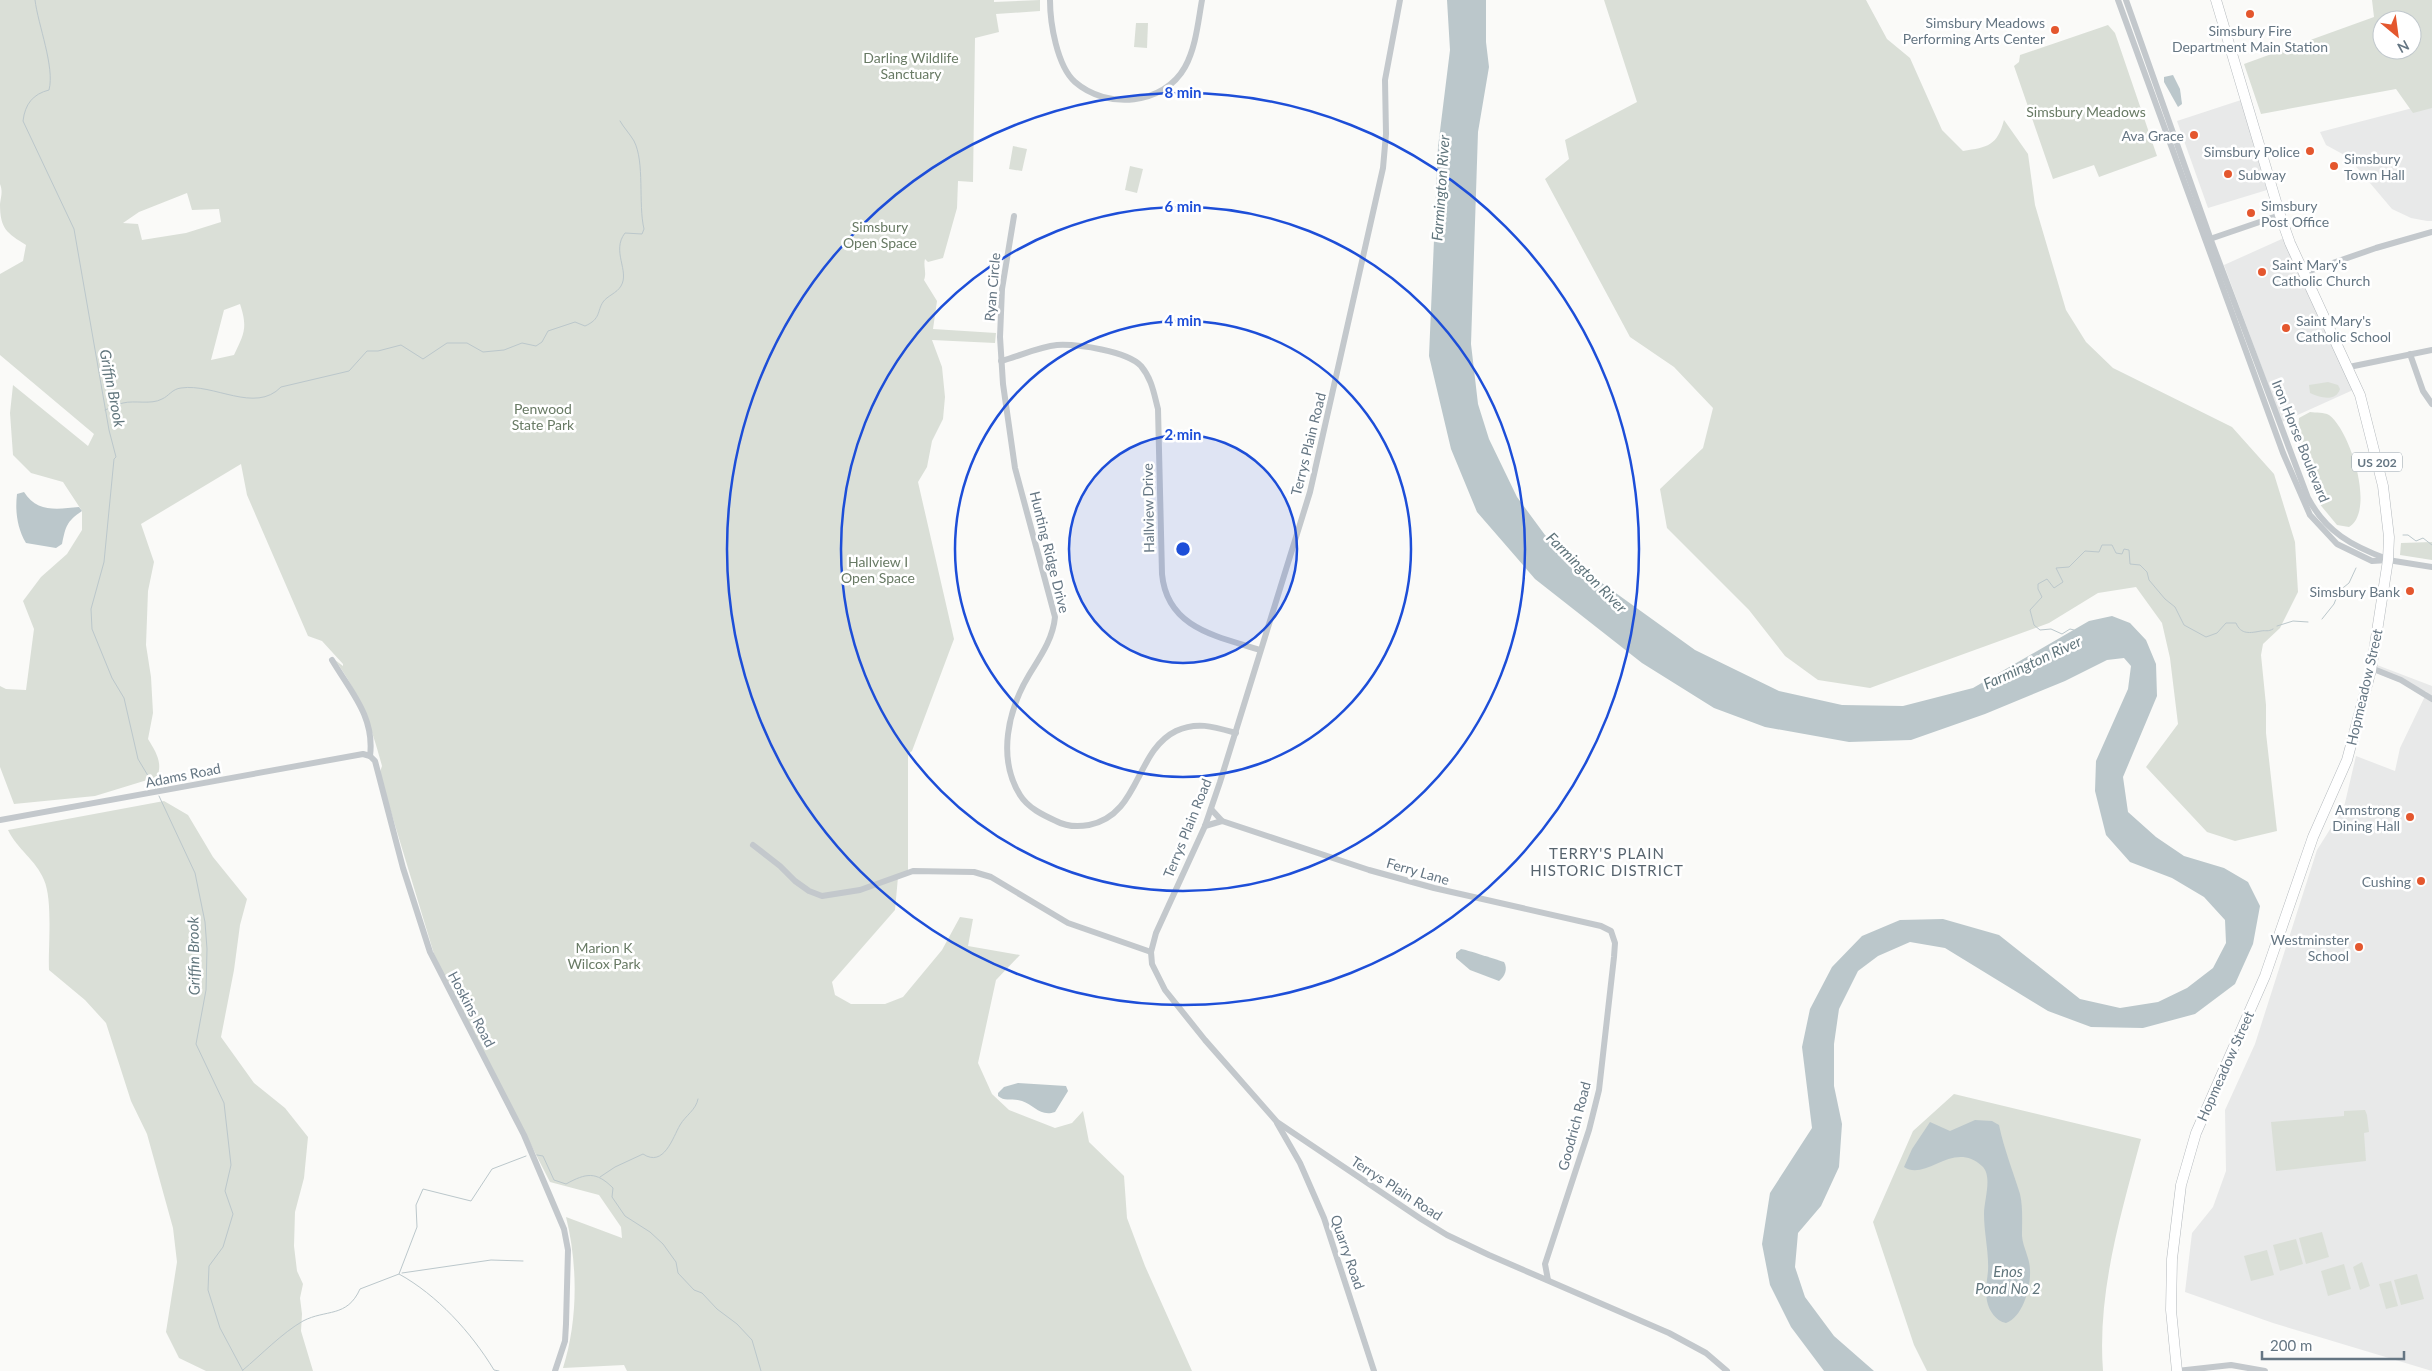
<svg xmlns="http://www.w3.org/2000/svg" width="2432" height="1371" font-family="Lato,sans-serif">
  <rect width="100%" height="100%" fill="#fafaf8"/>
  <g fill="#e8e9e9">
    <polygon points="2241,100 2267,190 2208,208 2177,121"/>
    <polygon points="2432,103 2432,221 2427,221 2411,218 2392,209 2348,157 2326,145 2320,132"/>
    <polygon points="2284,238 2353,390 2282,422 2224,265"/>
    <polygon points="2377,665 2432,686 2432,1371 2273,1323 2185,1292 2192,1233 2213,1207 2226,1171 2225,1110 2255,1044 2317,850 2344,807 2356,756 2395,771 2400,748 2427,692 2374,672"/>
  </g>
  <g fill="#dadfd7" fill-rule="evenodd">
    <path d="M0,0H994V2L1040,0V11L996,14L999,32L975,38L973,182L958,181L957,208L943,258L928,262L925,259C923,266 927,273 924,280L937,301L933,329L996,333L995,343L932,340L942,367L945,397L943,419L932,441L927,467L918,482L954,639L912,751L908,754V874L898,877L895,910L832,982L835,995L851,1004H885L903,997L942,950L960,917L973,919L968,946L1020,955L996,980L978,1063L992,1094L1009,1110L1055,1128L1072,1123L1083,1111L1089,1142L1124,1176L1127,1218L1145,1266L1192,1371H627L624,1365L563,1368C578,1321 578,1265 566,1217L622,1238L621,1227L599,1195L550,1182L441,969L434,954L385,792L380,772L382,766C372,727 359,693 335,660L343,666V664L322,641L308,636L247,495L241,464L141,524L154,562L148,591L146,645L151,677L153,713L148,739C156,752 163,763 157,777L95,796L14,804L0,767V686L6,689L26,690L34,629L23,601L41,577L67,554L82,530V511L63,482L31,473L13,455L10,413L13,385L88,446L94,434L0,355V274L23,261L26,245C7,233 0,229 0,204C1,196 3,192 0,184ZM187,193L192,210L219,209L221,222L186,233L142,240L138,224L123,223L139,212ZM240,304C248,328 244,334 234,355L211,360L224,310Z"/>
    <path d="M1604,0H1866L1887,39L1910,58L1942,130L1963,151C1988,147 1997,146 2004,120L2028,154L2035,205L2066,310L2086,342L2113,368L2232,427L2274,474L2295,542L2298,592L2280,628L2263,644L2261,655L2266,705V733L2277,831L2235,841L2207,832L2146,767L2178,724L2170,658L2162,623L2136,587L2098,593L2049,623L1870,688L1818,680L1785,656L1749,610L1667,528L1660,489L1703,448L1713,408L1674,367L1630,337L1545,179L1569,159L1565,140L1637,102Z"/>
    <path d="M2372,0H2432V108L2413,113L2396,89L2261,114L2244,64L2374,17ZM2382,20H2412V50H2382Z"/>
    <polygon points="1136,23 1148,23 1147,48 1134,47"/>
    <polygon points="2108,25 2115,33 2157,156 2099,177 2094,165 2053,179 2014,66 2019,62 2020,55"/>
    <polygon points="1013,146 1027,149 1022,171 1009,169"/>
    <polygon points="1130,166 1143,169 1137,193 1125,190"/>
    <path d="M2328,382L2338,385L2340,389C2336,402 2320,398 2310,393L2309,385Z"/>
    <path d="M2310,412C2316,413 2324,412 2329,415C2350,430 2376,511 2349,527L2337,525L2318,502L2313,470L2297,440L2299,418Z"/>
    <polygon points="2432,542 2432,560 2400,555 2401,543"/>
    <path d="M164,801L188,815L213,857L247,899L240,925L234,970L221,1037L254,1083L285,1108L308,1137L304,1178L295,1212L294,1246L297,1271L303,1284L300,1298L302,1314L301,1331L313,1371H206L179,1358L166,1332L177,1262L173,1228L147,1134L131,1101L106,1023L85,1000L49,970C48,947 53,900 44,880C36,860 17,849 8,830Z"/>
    <path d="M1954,1094L2141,1139C2121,1214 2097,1292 2103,1371H1927L1914,1345L1873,1222L1913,1131Z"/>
    <polygon points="2365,1110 2367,1115 2369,1132 2364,1133 2366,1161 2276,1171 2271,1122 2344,1116 2344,1111"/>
    <polygon points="2322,1232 2329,1257 2306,1264 2299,1238"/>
    <polygon points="2296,1239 2303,1264 2280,1271 2273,1245"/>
    <polygon points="2267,1250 2274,1275 2251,1281 2244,1256"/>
    <polygon points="2362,1262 2370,1286 2360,1290 2353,1267"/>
    <polygon points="2344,1264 2351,1289 2328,1296 2321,1271"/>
    <polygon points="2417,1274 2424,1299 2401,1305 2394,1280"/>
    <polygon points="2391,1281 2398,1306 2386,1309 2379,1284"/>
  </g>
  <g fill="#bbc7cb">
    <polygon points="1447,0 1486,0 1486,42 1489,67 1478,132 1471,344 1478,404 1489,439 1517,497 1545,535 1581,568 1695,650 1779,691 1842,705 1903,706 1973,688 2089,621 2112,616 2130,623 2146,640 2156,664 2157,696 2123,777 2128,812 2156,837 2184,856 2224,868 2248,882 2260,906 2253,944 2235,984 2195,1014 2143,1028 2091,1027 2048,1011 1945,948 1910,942 1878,956 1858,971 1839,1009 1834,1044 1834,1086 1842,1124 1839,1167 1821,1206 1798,1233 1795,1267 1805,1297 1834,1336 1874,1371 1824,1371 1791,1327 1770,1285 1762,1244 1770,1193 1812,1128 1802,1047 1810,1009 1832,967 1862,936 1900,920 1943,919 1999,935 2080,999 2120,1008 2158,1002 2187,988 2213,968 2226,943 2225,920 2204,897 2172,878 2130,862 2106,835 2095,791 2096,761 2128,689 2131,666 2124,658 2107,660 2065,681 1985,714 1911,740 1849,742 1765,727 1714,708 1642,663 1535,579 1477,512 1451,449 1429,356 1438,147 1450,50"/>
    <polygon points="2173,75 2180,89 2182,104 2178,107 2164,82 2164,77"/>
    <path d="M24,492C37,513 58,509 79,507L82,511C66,522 66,526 62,544L56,548L26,543C17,528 15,511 17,494Z"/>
    <path d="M1461,949C1464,949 1501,961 1504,962C1508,969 1505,976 1499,981L1470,970L1456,958V953Z"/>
    <path d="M1018,1083L1066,1086L1068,1091L1055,1112C1040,1117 1034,1105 1022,1101C1013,1098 1005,1102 998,1096V1093L1004,1087Z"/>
    <path d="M1975,1120L1992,1121L1999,1125C2004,1149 2013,1171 2020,1194C2023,1206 2022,1223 2022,1236C2023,1248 2030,1258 2030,1270C2031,1287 2023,1317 2006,1323C1996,1321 1989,1311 1987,1301C1985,1291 1987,1281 1988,1271C1989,1252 1984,1233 1984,1214C1984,1200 1993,1176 1982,1166C1953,1139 1926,1182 1904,1167L1912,1149L1930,1122L1950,1131Z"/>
  </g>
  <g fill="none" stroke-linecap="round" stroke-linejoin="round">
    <g stroke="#bbc7cb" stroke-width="1">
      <path d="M35,0C38,25 55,67 49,90C33,94 25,104 23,121L74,229L109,430L116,457L114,459L104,562L91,609L92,629L112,678L124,698L138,759L156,789"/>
      <path d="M105,410C111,408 117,404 123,403C135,400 151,405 162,399C169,396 172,389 181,388C214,383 255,414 281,387L349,371L367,351H378L401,345L423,359L447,343H467L483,352L504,350L522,343L536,346L542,342L548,331L575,322L585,326C601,319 597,311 603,302C607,296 617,293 621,286C630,271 611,251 625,233L642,234L644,229C638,204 645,162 634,141C630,134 624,128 620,121"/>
      <polyline points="2403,535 2408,535 2416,541 2423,538 2432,545"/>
      <polyline points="2322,619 2334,604 2339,591 2349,583 2356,568"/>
      <polyline points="2277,626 2293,621 2308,622"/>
      <path d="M2074,630L2070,629L2062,634L2051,629L2040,630L2034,625L2030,610L2042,597L2038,589V584L2047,579L2054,588L2063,582L2056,568L2069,567L2085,551L2099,552L2102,545H2112L2116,553L2122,554L2124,549L2129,550L2130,564L2140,565L2147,572L2149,580L2165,599L2175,607L2184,625L2206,637L2217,633L2226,623H2236C2241,635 2250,633 2261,631C2266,630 2268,632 2273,629"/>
      <polyline points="159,796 195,873 205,922 207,949 206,990 196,1044 224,1103 231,1165 225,1191 233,1214 223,1247 209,1266 208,1290 220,1328 243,1371"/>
      <path d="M537,1155L543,1156L554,1180L566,1184C586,1173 596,1171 613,1188L612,1197L625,1216L650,1232L663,1244L676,1262L678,1273L694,1290L702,1293L717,1309L737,1324L752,1340L761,1371"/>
      <path d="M600,1177L615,1167L643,1154C664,1168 673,1137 680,1125C686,1115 696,1110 698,1099"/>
      <polyline points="402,1273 491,1260 523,1261"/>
      <polyline points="399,1274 417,1227 416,1205 423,1189 471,1201 492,1169 526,1156"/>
      <path d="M243,1370C261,1355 282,1333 303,1321C326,1309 347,1318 360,1289L399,1274C437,1295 471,1332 494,1370L499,1371"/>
    </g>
    <defs>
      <polyline id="highway" points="2177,1371 2171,1310 2172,1259 2181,1185 2196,1133 2265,976 2313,837 2347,760 2371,670 2388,560 2389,537 2383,486 2360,395 2290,243 2280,215 2216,0"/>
    </defs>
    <use href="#highway" stroke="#b4b9bd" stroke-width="11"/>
    <g stroke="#c3c8cc" stroke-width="6">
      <path d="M1050,0C1050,23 1057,66 1075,82C1107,110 1164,105 1185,67C1196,47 1198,22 1202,0"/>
      <polyline points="1400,0 1385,80 1386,134 1383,168 1310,492 1220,782 1205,826 1156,933 1151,952 1152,964 1165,990 1205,1040 1277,1122 1421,1219 1447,1235 1489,1255 1669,1333 1706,1353 1727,1371"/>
      <polyline points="2118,0 2283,453 2310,515 2337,544 2372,561 2388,560 2432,567"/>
      <path d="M2126,0L2212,243L2308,498C2326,532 2352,546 2387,559"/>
      <path d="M1014,216L1002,289L1000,337L1003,384L1015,468L1055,617C1053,639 1040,657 1029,675C1008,710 997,758 1020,795C1028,808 1043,815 1056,821C1067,827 1078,827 1089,825C1140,815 1135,751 1176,731C1197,721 1215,727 1236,733"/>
      <polyline points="2207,240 2280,215"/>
      <polyline points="2304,273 2376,248 2432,232"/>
      <polyline points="2410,354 2423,391 2432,404"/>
      <path d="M1001,361C1020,356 1038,347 1057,345C1078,344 1127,351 1141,366C1152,379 1154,394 1158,409L1162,574C1167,628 1216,636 1260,650"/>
      <polyline points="2349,367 2432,350"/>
      <path d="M332,660C351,692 375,717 370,756L375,761L403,868L430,952L524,1135L564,1229L568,1250L566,1324L565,1341L555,1371"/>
      <polyline points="2371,668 2401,680 2432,699"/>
      <polyline points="1211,809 1222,821 1369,870 1434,888 1601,926 1611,931 1615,943 1614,957 1599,1090 1589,1130 1545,1264 1548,1280"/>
      <polyline points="0,820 363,754 370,756"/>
      <polyline points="1205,826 1222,821"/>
      <polyline points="753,845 780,866 795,881 809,891 822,896 860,890 913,871 974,872 991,877 1068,923 1151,952"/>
      <polyline points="1277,1123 1300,1163 1324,1218 1374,1371"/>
      <polyline points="2177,1371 2231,1365 2265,1371"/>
    </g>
    <use href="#highway" stroke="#fff" stroke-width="10"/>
  </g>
  <circle cx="1183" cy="549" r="114" fill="#1d4ed8" fill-opacity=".12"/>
  <g fill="none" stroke="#1d4ed8" stroke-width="2.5">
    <circle cx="1183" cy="549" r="114"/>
    <circle cx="1183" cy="549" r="228"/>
    <circle cx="1183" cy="549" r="342"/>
    <circle cx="1183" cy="549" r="456"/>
  </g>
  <g fill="#e4572e" stroke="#fff" stroke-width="2">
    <circle cx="2250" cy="14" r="5"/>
    <circle cx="2055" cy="30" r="5"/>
    <circle cx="2194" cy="135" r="5"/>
    <circle cx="2310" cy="151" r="5"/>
    <circle cx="2334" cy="166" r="5"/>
    <circle cx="2228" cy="174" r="5"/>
    <circle cx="2251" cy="213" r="5"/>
    <circle cx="2262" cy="272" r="5"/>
    <circle cx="2286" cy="328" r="5"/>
    <circle cx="2410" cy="591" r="5"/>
    <circle cx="2410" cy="817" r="5"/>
    <circle cx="2421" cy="881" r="5"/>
    <circle cx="2359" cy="947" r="5"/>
  </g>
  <g text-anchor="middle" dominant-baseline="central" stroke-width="5" stroke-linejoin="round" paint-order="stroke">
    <rect fill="#fff" stroke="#939fa8" stroke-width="1" x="2352" y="452.5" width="50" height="19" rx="4"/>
    <g font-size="12" font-weight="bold" fill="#657683">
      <text x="2377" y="462">US 202</text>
    </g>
    <g font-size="14" fill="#657683" stroke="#fff" text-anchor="end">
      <text x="2045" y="22">Simsbury Meadows<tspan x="2045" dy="16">Performing Arts Center</tspan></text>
      <text x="2250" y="30" text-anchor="middle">Simsbury Fire<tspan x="2250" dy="16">Department Main Station</tspan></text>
      <text x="2184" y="135">Ava Grace</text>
      <text x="2300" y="151">Simsbury Police</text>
      <text x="2344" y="158" text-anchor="start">Simsbury<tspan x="2344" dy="16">Town Hall</tspan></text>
      <text x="2238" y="174" text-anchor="start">Subway</text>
      <text x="2261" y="205" text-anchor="start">Simsbury<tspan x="2261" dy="16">Post Office</tspan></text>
      <text x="2272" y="264" text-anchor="start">Saint Mary's<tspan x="2272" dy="16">Catholic Church</tspan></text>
      <text x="2296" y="320" text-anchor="start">Saint Mary's<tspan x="2296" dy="16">Catholic School</tspan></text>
      <text x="2400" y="591">Simsbury Bank</text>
      <text x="2400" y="809">Armstrong<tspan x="2400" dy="16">Dining Hall</tspan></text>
      <text x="2411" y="881">Cushing</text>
      <text x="2349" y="939">Westminster<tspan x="2349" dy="16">School</tspan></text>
    </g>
    <g font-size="14" fill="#687a64" stroke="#fff">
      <text x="911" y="57">Darling Wildlife<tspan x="911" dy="16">Sanctuary</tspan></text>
      <text x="2086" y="111">Simsbury Meadows</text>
      <text x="880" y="226">Simsbury<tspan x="880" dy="16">Open Space</tspan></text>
      <text x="543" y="408">Penwood<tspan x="543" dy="16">State Park</tspan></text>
      <text x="878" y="561">Hallview I<tspan x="878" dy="16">Open Space</tspan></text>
      <text x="604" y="947">Marion K<tspan x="604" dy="16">Wilcox Park</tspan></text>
    </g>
    <g font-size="14" fill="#657683" stroke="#fff">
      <text transform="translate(992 287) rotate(-85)">Ryan Circle</text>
      <text transform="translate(2301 441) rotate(68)">Iron Horse Boulevard</text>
      <text transform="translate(1308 444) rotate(-76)">Terrys Plain Road</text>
      <text transform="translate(1148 508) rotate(-91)">Hallview Drive</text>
      <text transform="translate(1050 552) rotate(76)">Hunting Ridge Drive</text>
      <text transform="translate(2364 687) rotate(-77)">Hopmeadow Street</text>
      <text transform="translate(183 775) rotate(-11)">Adams Road</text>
      <text transform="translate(1187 828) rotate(-68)">Terrys Plain Road</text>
      <text transform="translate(1418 871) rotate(16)">Ferry Lane</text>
      <text transform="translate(472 1009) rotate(62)">Hoskins Road</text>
      <text transform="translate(2225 1066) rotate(-66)">Hopmeadow Street</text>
      <text transform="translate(1574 1126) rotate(-75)">Goodrich Road</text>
      <text transform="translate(1397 1188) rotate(33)">Terrys Plain Road</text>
      <text transform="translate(1348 1252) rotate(71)">Quarry Road</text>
    </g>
    <g font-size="15" font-style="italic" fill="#60757c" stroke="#fff">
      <text transform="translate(1440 188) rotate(-86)">Farmington River</text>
      <text transform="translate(113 388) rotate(79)">Griffin Brook</text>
      <text transform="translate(1587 572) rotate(45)">Farmington River</text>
      <text transform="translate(2032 662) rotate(-25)">Farmington River</text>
      <text transform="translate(193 956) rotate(-91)">Griffin Brook</text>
      <text x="2008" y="1271">Enos<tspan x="2008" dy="17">Pond No 2</tspan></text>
    </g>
    <g font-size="15" letter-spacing="1" fill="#57646e" stroke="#fff">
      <text x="1607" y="853">TERRY'S PLAIN<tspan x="1607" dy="17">HISTORIC DISTRICT</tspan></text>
    </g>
  </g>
  <circle cx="1183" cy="549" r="8" fill="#1d4ed8" stroke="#fff" stroke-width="2.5"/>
  <g font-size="15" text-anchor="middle" font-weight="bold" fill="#1d4ed8" stroke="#fff" stroke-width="5" stroke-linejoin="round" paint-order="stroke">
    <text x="1183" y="98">8 min</text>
    <text x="1183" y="212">6 min</text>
    <text x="1183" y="326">4 min</text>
    <text x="1183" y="440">2 min</text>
  </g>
  <g transform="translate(2397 35) rotate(151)"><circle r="24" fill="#ffffff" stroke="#c1c8cd"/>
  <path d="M0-4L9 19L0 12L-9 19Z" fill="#e4572e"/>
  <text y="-8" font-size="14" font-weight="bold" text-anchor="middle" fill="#657683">N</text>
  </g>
  <path d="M2262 1351v8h142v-8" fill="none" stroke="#657683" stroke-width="2.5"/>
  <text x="2270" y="1351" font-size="15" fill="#657683" stroke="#ffffff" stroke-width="4" paint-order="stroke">200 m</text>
</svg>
